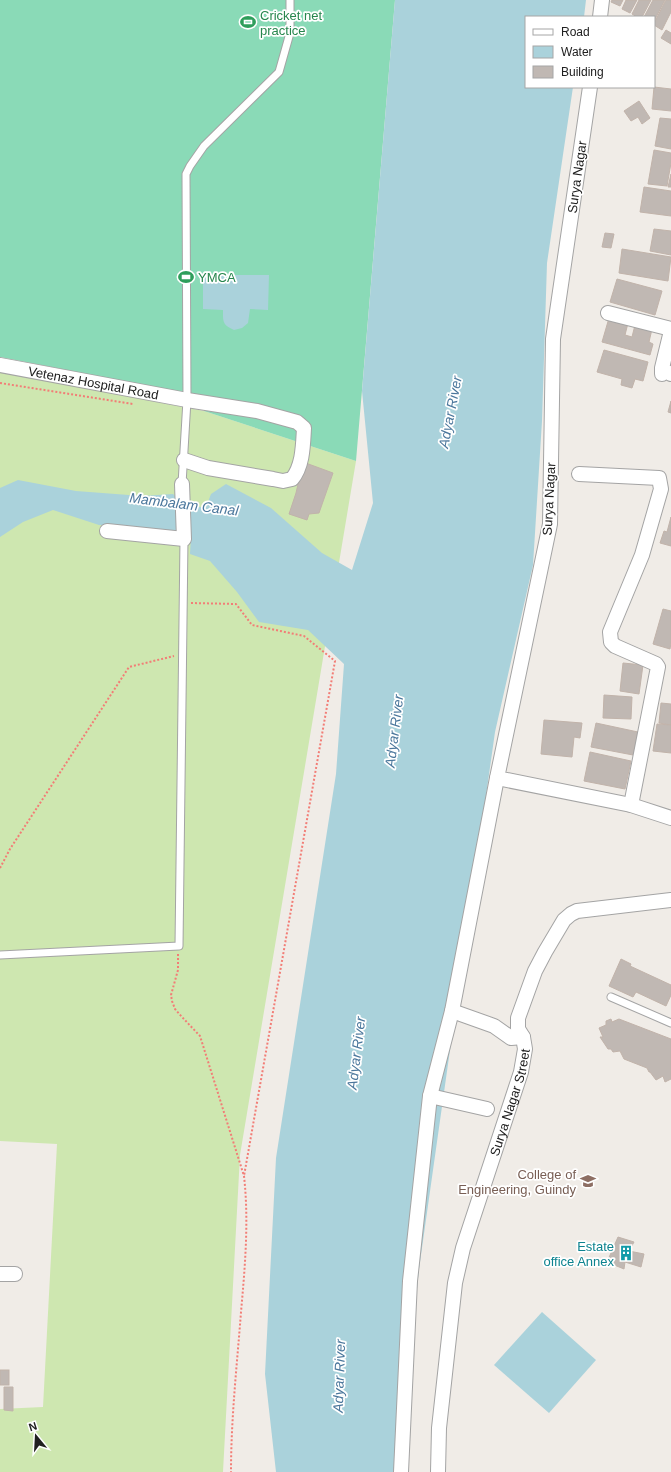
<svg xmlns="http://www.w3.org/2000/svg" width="671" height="1472" font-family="Arial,sans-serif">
  <rect width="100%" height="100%" fill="#f0ece7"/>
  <polygon fill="#cee7b0" points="0,372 204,411 356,461 240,1155 223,1472 0,1472 0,1409 43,1407 57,1144 0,1141"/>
  <polygon fill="#8adab7" points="0,0 395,0 356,461 204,411 205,397 0,357"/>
  <g fill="#aad2db">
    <polygon points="395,0 586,0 584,17 526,17 526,87 573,87 547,263 542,421 533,565 495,732 419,1269 398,1472 276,1472 265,1374 276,1158 336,774 344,664 308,630 259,622 237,592 210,561 190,554 191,535 173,531 99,525 53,510 23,522 0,537 0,488 18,480 76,491 142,496 173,494 187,507 206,507 211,494 226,484 271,508 322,553 352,570 373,503 362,391"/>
    <path d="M203,275H269L268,310L250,309L248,323L242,328L234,330C222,325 223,321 223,310L203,309Z"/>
    <polygon points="542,1312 596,1360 549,1413 494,1365"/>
  </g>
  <g fill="#c0b8b3" stroke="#c1b3aa">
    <polygon points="612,0 623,0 620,6 611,2"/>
    <polygon points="626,0 637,0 630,13 622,9"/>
    <polygon points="639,0 651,0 642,17 637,17 632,14"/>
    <polygon points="653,0 665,0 654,21 654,17 644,17"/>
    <polygon points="666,0 671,0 671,12 662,30 654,25 654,23"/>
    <polygon points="666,30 671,33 671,44 661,38"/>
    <polygon points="654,87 671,89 671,111 652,109"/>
    <polygon points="639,101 650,118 642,124 638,117 631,121 624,111"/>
    <polygon points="660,118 671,119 671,149 655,146"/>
    <polygon points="654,150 671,153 671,163 667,186 648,184"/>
    <polygon points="671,174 671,187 668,187"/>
    <polygon points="644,187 671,191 671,216 640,212"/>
    <polygon points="654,229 671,231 671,255 650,251"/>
    <polygon points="605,233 614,234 611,248 602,247"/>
    <polygon points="622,249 671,257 668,281 619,273"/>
    <polygon points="617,279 662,291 655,315 610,302"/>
    <polygon points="609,318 628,323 625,335 632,337 635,325 652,329 649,342 653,344 650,355 602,342"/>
    <polygon points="604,350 648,362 643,381 635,379 632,388 621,385 622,379 597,372"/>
    <polygon points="671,401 671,413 668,412"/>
    <polygon points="303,462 333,473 319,513 309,514 307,520 289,514 296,493"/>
    <polygon points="671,517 671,546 660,543 664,531 667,532"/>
    <polygon points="663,609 671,611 671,643 670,649 653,644"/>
    <polygon points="623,663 643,665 639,694 620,691"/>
    <polygon points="604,695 632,697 631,719 603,718"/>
    <polygon points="661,703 671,704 671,725 659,723"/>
    <polygon points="544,720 582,723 580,738 574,737 572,757 541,754"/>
    <polygon points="596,723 638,732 633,755 591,747"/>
    <polygon points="657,724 671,725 671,753 653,751"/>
    <polygon points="590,752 631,761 625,789 584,781"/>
    <polygon points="621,959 631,964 630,966 671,985 671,995 666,1006 636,992 633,997 609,986"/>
    <polygon points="611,1019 612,1022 619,1019 671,1039 671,1079 665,1082 663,1076 656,1080 650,1072 649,1072 647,1068 624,1059 620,1051 613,1052 611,1049 608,1049 600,1037 603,1037 599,1028 606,1025 606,1021"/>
    <polygon points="618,1237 634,1242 629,1251 644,1254 641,1267 625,1262 624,1269 607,1262"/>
    <rect x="0" y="1370" width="9" height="15"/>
    <polygon points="4,1387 13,1387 13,1411 4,1410"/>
  </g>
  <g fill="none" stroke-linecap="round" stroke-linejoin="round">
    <defs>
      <g id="lane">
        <polyline points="182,484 187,400 186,174 190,166 204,146 279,72 290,33 290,0"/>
        <polyline points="0,955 179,946 184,539"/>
        <polyline points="611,997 671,1023"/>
      </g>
      <g id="street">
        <polyline points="600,17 602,0"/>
        <polyline points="590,87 553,339 550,524 497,778 631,805 671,818"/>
        <polyline points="608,313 671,329"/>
        <polyline points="671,331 662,368 662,374 665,371 671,374"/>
        <path id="s1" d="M0,365L187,400L257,411L297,422L304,428C303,445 303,466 292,479L283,481L273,479L208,468L184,460"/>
        <polyline points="579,474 659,478 661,489 642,555 610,632 611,642 615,646 656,664 658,667 631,805"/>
        <polyline points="107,531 184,539 182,484"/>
        <polyline points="452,1011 494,1026 511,1038 523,1037"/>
        <polyline points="430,1096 487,1109"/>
        <polyline points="0,1274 15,1274"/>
        <polyline points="401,1472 410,1281 430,1096 452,1011 497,778"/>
        <path id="s2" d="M438,1472L439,1428L455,1283L463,1248L521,1072L525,1049L523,1037L518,1029V1018L535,971L545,952L564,920L571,914L577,911L671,900"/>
      </g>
    </defs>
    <use href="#lane" stroke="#a4a4a4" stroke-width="9"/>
    <use href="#street" stroke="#a4a4a4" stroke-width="16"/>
    <g stroke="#f27d76" stroke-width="2" stroke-dasharray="2 2" stroke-linecap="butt">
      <polyline points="0,383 133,404"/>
      <polyline points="191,603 236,604 252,625 304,636 335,661 244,1176"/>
      <polyline points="0,868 10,849 129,667 174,656"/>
      <path d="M178,954V970L171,995L172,1001L175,1009L182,1017L200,1036L244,1176C249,1221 245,1267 241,1312C237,1365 231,1418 231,1472"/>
    </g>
    <use href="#lane" stroke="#fff" stroke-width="7"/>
    <use href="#street" stroke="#fff" stroke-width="14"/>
  </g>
  <defs>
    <symbol id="stadium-bare" viewBox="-9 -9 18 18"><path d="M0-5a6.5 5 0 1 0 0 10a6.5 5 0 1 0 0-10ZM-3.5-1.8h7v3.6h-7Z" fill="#2e9e5b" stroke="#fff" stroke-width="2.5" paint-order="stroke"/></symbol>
    <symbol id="university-bare" viewBox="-9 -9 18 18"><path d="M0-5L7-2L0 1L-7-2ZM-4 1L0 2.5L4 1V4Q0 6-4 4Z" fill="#8d6e63" stroke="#fff" stroke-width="2.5" paint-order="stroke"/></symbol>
    <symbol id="building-bare" viewBox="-9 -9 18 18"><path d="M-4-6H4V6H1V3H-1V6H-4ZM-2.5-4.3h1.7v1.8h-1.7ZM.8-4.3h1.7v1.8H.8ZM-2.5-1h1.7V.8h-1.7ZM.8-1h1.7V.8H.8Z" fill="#0f9aa8" stroke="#fff" stroke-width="2.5" paint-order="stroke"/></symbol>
  </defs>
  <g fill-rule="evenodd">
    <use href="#stadium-bare" x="237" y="11" width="22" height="22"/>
    <use href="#stadium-bare" x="175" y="266" width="22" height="22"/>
    <use href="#university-bare" x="577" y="1170" width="22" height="22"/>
    <use href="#building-bare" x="615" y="1242" width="22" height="22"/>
  </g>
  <g text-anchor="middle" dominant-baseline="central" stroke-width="3.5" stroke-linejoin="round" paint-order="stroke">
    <g font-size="13" fill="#27864d" stroke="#fff" text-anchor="start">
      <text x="260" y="15">Cricket net<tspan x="260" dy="15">practice</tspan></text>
      <text x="198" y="277">YMCA</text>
    </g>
    <g font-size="13" fill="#202020" stroke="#fff">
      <text transform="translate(577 177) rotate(-82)">Surya Nagar</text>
      <text stroke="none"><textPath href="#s1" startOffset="95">Vetenaz Hospital Road</textPath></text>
      <text transform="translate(549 499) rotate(-87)">Surya Nagar</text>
      <text stroke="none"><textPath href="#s2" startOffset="379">Surya Nagar Street</textPath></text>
    </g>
    <g font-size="13" fill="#785e54" stroke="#fff" text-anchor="end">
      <text x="576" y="1174">College of<tspan x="576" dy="15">Engineering, Guindy</tspan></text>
    </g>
    <g font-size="13" fill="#0d838f" stroke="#fff" text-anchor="end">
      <text x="614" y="1246">Estate<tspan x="614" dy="15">office Annex</tspan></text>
    </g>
    <g font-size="14" font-style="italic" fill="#4b779c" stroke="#fff">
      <text transform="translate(450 412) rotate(-79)">Adyar River</text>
      <text transform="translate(184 504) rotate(7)">Mambalam Canal</text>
      <text transform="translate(394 731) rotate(-83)">Adyar River</text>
      <text transform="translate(356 1053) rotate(-83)">Adyar River</text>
      <text transform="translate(339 1376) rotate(-88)">Adyar River</text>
    </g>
  </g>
  <rect x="525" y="16" width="130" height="72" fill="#ffffff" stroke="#a6a6a6"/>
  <rect x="533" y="29" width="20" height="6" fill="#ffffff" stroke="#a6a6a6"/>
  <text x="561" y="36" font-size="12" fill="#202020">Road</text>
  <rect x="533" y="46" width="20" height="12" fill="#aad2db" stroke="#a6a6a6"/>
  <text x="561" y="56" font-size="12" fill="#202020">Water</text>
  <rect x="533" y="66" width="20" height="12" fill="#c0b8b3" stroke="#a6a6a6"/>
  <text x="561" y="76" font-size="12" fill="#202020">Building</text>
  <g transform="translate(36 1436) rotate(342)" stroke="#ffffff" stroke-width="3" paint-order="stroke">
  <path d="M0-3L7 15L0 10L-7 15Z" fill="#202020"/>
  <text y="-6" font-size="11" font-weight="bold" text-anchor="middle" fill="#202020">N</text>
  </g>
</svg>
